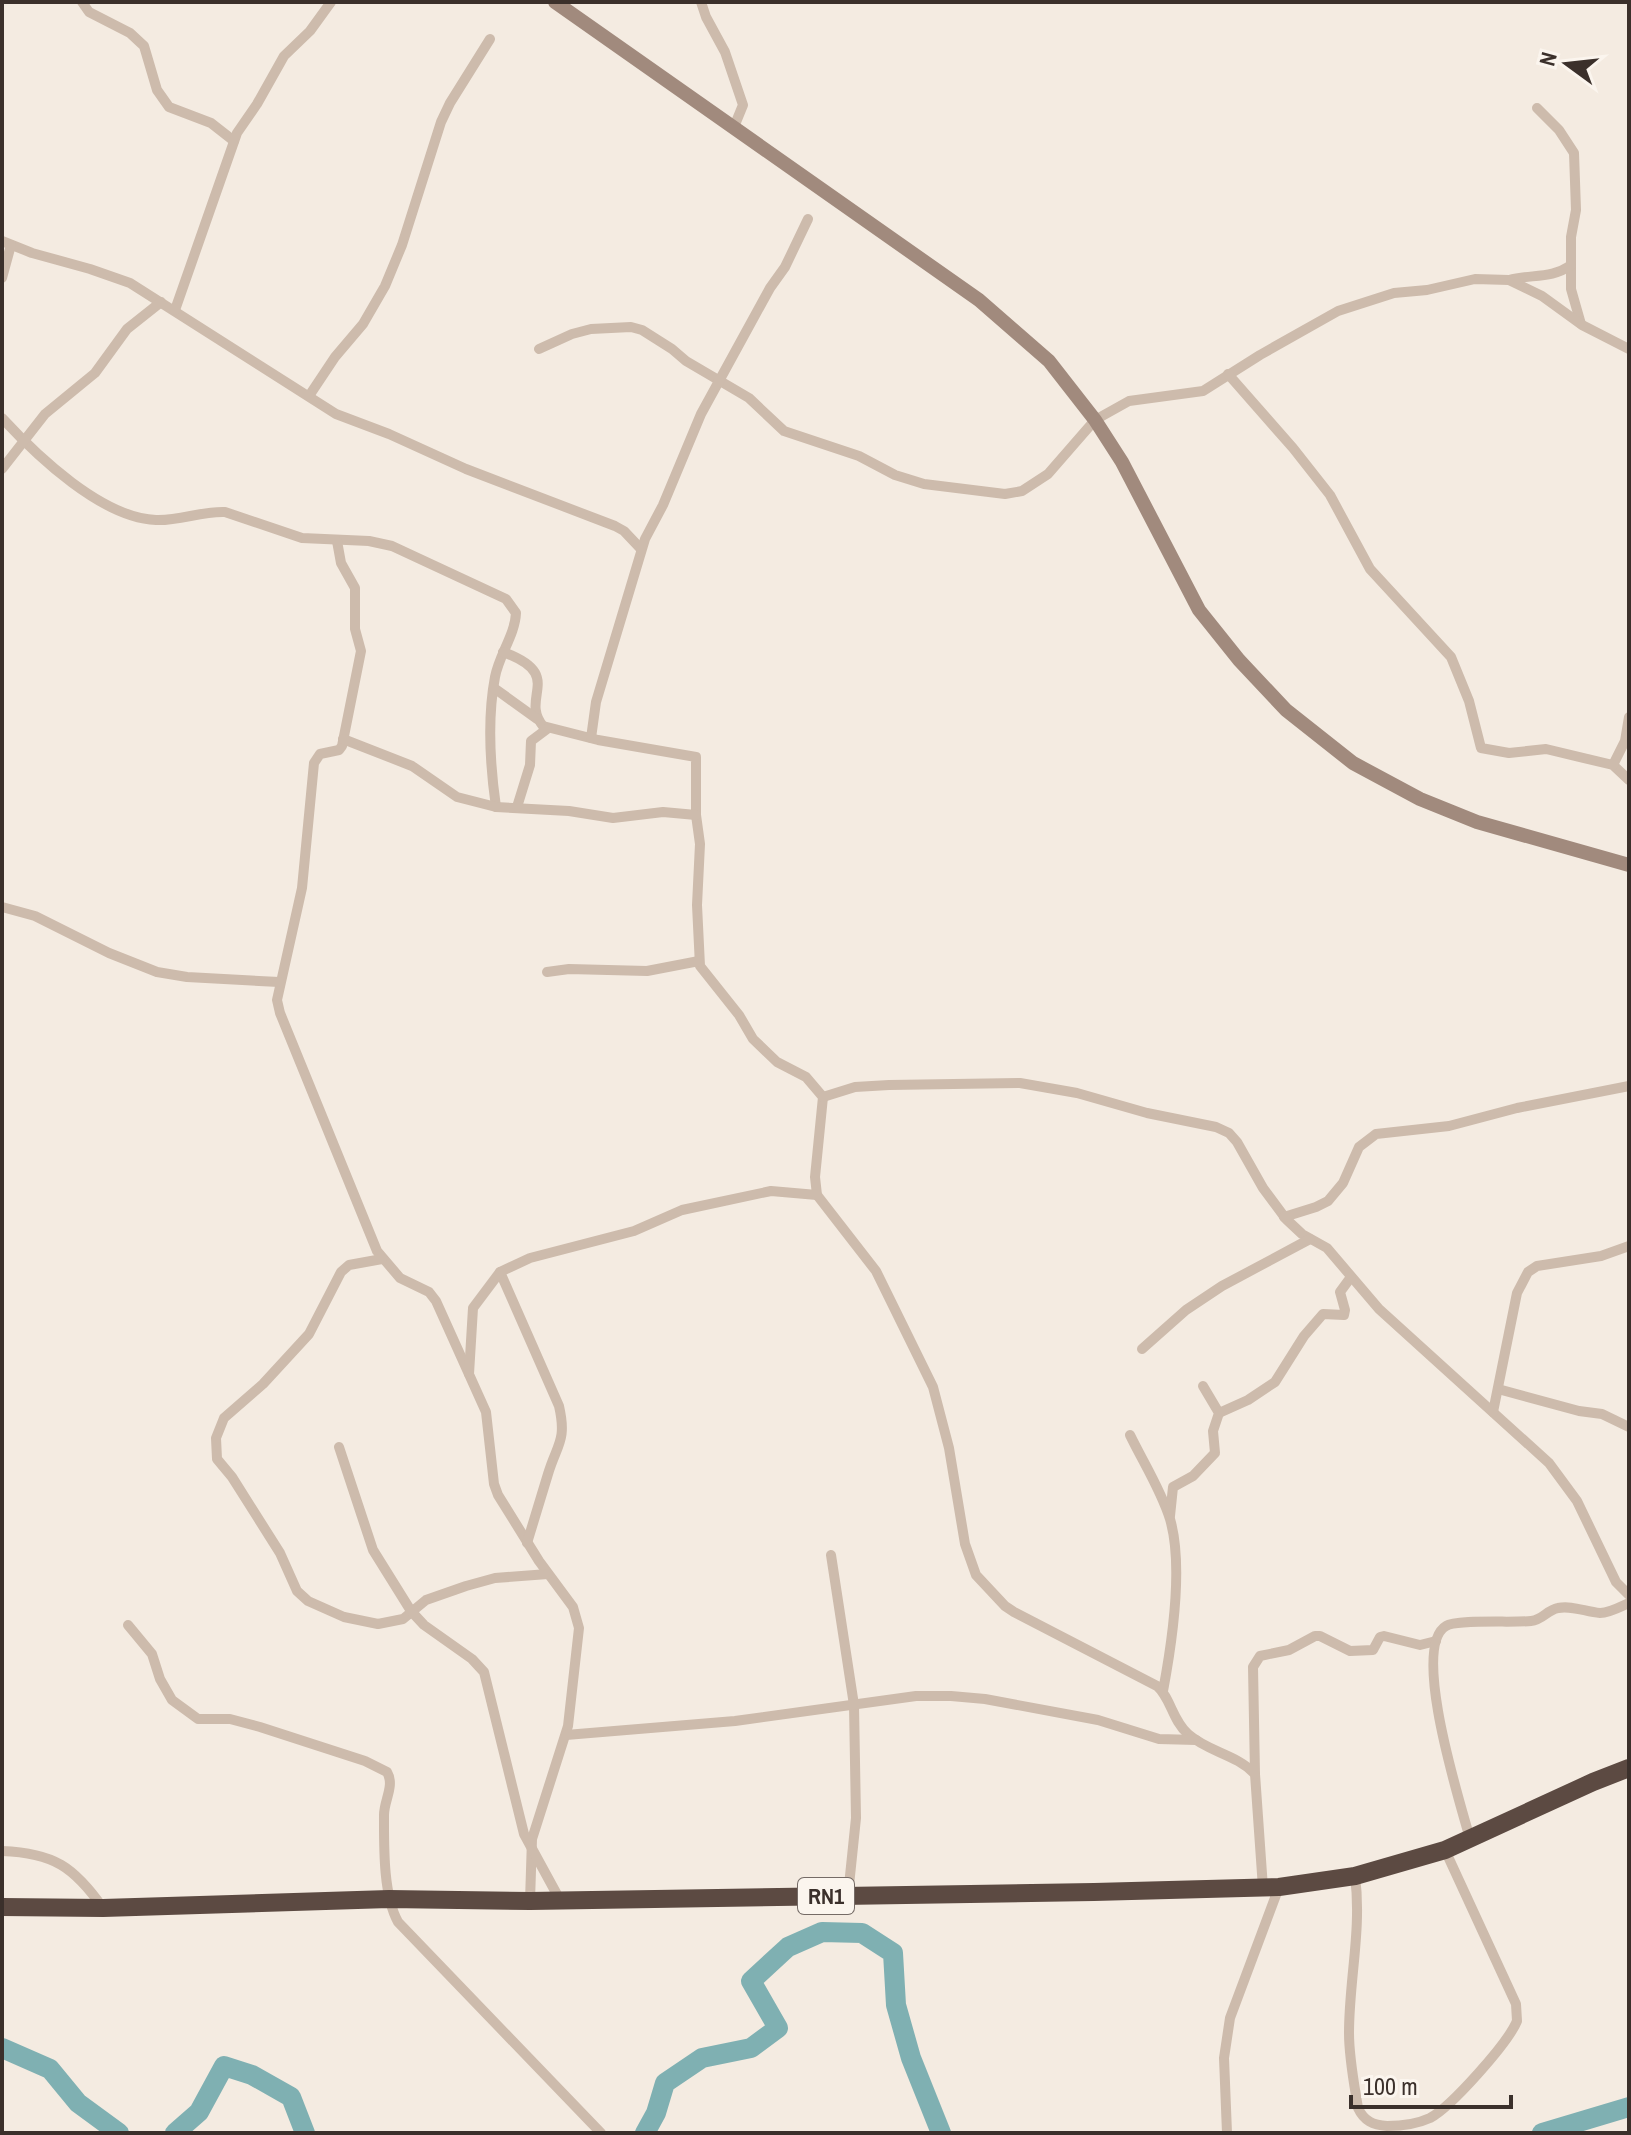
<svg xmlns="http://www.w3.org/2000/svg" width="1631" height="2135" font-family="'Archivo Narrow',sans-serif">
  <rect width="100%" height="100%" fill="#f4ebe1"/>
  <g fill="none" stroke-linecap="round" stroke-linejoin="round">
    <g stroke="#7fb0b2" stroke-width="20">
      <polyline points="2,2048 50,2069 78,2103 119,2133"/>
      <polyline points="175,2133 199,2112 224,2066 252,2075 291,2097 305,2133"/>
      <polyline points="645,2133 656,2113 665,2083 702,2058 751,2048 778,2028 751,1981 788,1947 822,1932 862,1933 893,1953 896,2005 911,2058 941,2133"/>
      <polyline points="1542,2133 1629,2107"/>
    </g>
    <g stroke="#cdbbac" stroke-width="10">
      <polyline points="82,2 89,12 130,33 144,46 157,90 169,107 211,123 234,141"/>
      <polyline points="701,2 706,17 725,52 743,105 734,127"/>
      <polyline points="1537,108 1559,130 1574,153 1576,210 1571,237 1571,289 1581,324"/>
      <polyline points="2,241 32,253 90,269 130,283 336,414 389,434 466,469 615,526 624,531 641,549"/>
      <polyline points="2,278 11,245"/>
      <path d="M1509,280C1531,274 1552,279 1571,265"/>
      <polyline points="175,310 237,133 257,104 284,56 310,31 331,2"/>
      <polyline points="539,349 572,334 591,329 631,327 642,330 672,349 686,361 749,398 784,431 859,456 895,475 924,484 1005,494 1022,491 1048,474 1095,420 1129,401 1203,391 1260,355 1338,311 1394,293 1427,290 1475,279 1509,280 1542,296 1582,325 1629,349"/>
      <polyline points="1228,374 1293,448 1330,495 1370,569 1451,657 1469,701 1481,748 1509,753 1546,749 1613,765 1629,780"/>
      <polyline points="309,396 335,357 363,324 385,286 402,245 441,122 450,103 490,39"/>
      <path d="M2,418C37,456 102,518 156,520C180,521 201,511 225,512L302,538L369,541L392,546L506,599L516,613C515,635 499,655 495,677C487,719 490,765 496,807"/>
      <polyline points="2,469 45,414 95,373 127,329 161,302"/>
      <polyline points="337,541 341,563 355,588 355,629 361,651 342,746 339,750 320,754 314,763 302,888 277,1000 280,1013 377,1251 400,1278 429,1292 436,1301 486,1412 494,1484 498,1495 539,1561 573,1607 579,1628 568,1726 532,1839 530,1901"/>
      <path d="M503,652C566,675 519,697 543,726L598,740L696,757V815L700,844L697,905L700,966L739,1015L753,1039L777,1062L806,1077L823,1097L815,1177L817,1195L876,1271L933,1387L949,1448L965,1544L976,1575L1005,1606L1014,1612L1157,1686C1171,1698 1172,1720 1188,1734C1208,1752 1236,1754 1255,1774L1263,1888"/>
      <polyline points="494,688 537,719"/>
      <polyline points="591,738 596,702 645,539 663,505 701,414 770,288 785,267 808,219"/>
      <polyline points="343,739 412,766 457,797 496,807 569,811 613,818 663,812 696,815"/>
      <polyline points="1613,765 1625,741 1629,717"/>
      <polyline points="517,807 530,765 531,741 547,729"/>
      <polyline points="2,907 35,916 109,953 157,972 187,977 279,982"/>
      <polyline points="547,972 569,969 647,971 699,961"/>
      <polyline points="823,1097 855,1087 889,1085 1020,1083 1077,1093 1147,1113 1216,1127 1229,1133 1237,1142 1263,1188 1286,1219 1302,1234 1327,1248 1379,1309 1549,1463 1577,1501 1616,1582 1629,1595"/>
      <polyline points="1284,1217 1316,1207 1328,1201 1343,1183 1359,1147 1376,1134 1449,1126 1517,1108 1629,1086"/>
      <polyline points="382,1259 349,1265 341,1272 309,1334 263,1384 224,1418 216,1438 217,1459 232,1477 280,1553 297,1591 308,1601 344,1617 378,1624 403,1619 426,1600 466,1586 495,1578 548,1574"/>
      <path d="M500,1272L559,1406C567,1441 557,1444 548,1474C541,1497 534,1520 527,1543"/>
      <polyline points="1142,1349 1186,1310 1222,1286 1310,1239"/>
      <polyline points="469,1374 473,1308 500,1272 530,1258 634,1231 682,1210 771,1191 817,1195"/>
      <polyline points="1498,1389 1579,1411 1602,1414 1629,1427"/>
      <polyline points="1493,1412 1517,1293 1528,1272 1537,1266 1601,1256 1629,1246"/>
      <polyline points="1219,1413 1248,1400 1275,1382 1304,1336 1323,1314 1344,1315 1345,1310 1340,1292 1351,1277"/>
      <path d="M1130,1435C1143,1462 1161,1490 1170,1519C1184,1567 1172,1643 1163,1691"/>
      <polyline points="339,1447 373,1550 411,1611 424,1625 472,1659 484,1672 524,1834 560,1900"/>
      <polyline points="1170,1516 1173,1487 1193,1476 1215,1453 1213,1431 1219,1413 1203,1386"/>
      <polyline points="831,1555 854,1705 856,1818 848,1895"/>
      <path d="M128,1625L152,1654L160,1679L172,1700L198,1719H230L260,1727L365,1761L387,1772C395,1786 384,1800 384,1815C384,1846 383,1895 398,1922L601,2133"/>
      <polyline points="566,1735 735,1721 916,1696 951,1696 985,1699 1098,1720 1159,1739 1196,1740"/>
      <polyline points="1255,1774 1253,1667 1260,1656 1289,1650 1315,1636 1320,1636 1350,1651 1373,1650 1380,1637 1384,1636 1420,1645 1436,1641"/>
      <path d="M1470,1839C1461,1805 1410,1647 1446,1626C1457,1619 1514,1623 1531,1621C1543,1620 1547,1610 1558,1608C1572,1605 1586,1612 1600,1613C1610,1613 1620,1607 1629,1603"/>
      <path d="M2,1851C54,1853 74,1867 103,1908"/>
      <path d="M1355,1876C1362,1929 1349,1980 1349,2033C1349,2058 1354,2083 1358,2108C1364,2121 1373,2125 1387,2126C1402,2126 1417,2124 1430,2118C1451,2107 1508,2043 1517,2021L1516,2004L1445,1850"/>
      <polyline points="1227,2133 1224,2058 1230,2018 1279,1887"/>
    </g>
    <polyline stroke="#a18a7d" stroke-width="14" points="555,2 979,300 1049,361 1095,420 1122,462 1199,610 1239,660 1286,710 1353,763 1420,799 1477,822 1629,865"/>
    <polyline stroke="#5c4a42" stroke-width="18" points="2,1907 103,1908 389,1899 530,1901 1094,1892 1279,1887 1355,1876 1445,1850 1593,1782 1629,1768"/>
  </g>
  <g text-anchor="middle" dominant-baseline="central" stroke-width="6" stroke-linejoin="round" paint-order="stroke">
    <rect fill="#fbf5ee" stroke="#756b66" stroke-width="2" x="798" y="1878" width="56" height="36" rx="6"/>
    <g font-size="22" font-weight="bold" fill="#3b302b">
      <text x="826" y="1896">RN1</text>
    </g>
  </g>
  <rect width="1631" height="2135" fill="none" stroke="#3b302b" stroke-width="8"/>
  <g transform="translate(1567 64) rotate(285)" stroke="#fbf5ee" stroke-width="6" paint-order="stroke">
  <path d="M0-6L14 30L0 20L-14 30Z" fill="#3b302b"/>
  <text y="-12" font-size="22" font-weight="bold" text-anchor="middle" fill="#3b302b">N</text>
  </g>
  <path d="M1351 2095v12h160v-12" fill="none" stroke="#3b302b" stroke-width="4"/>
  <text x="1363" y="2095" font-size="24" fill="#3b302b" stroke="#fbf5ee" stroke-width="6" paint-order="stroke">100 m</text>
</svg>
